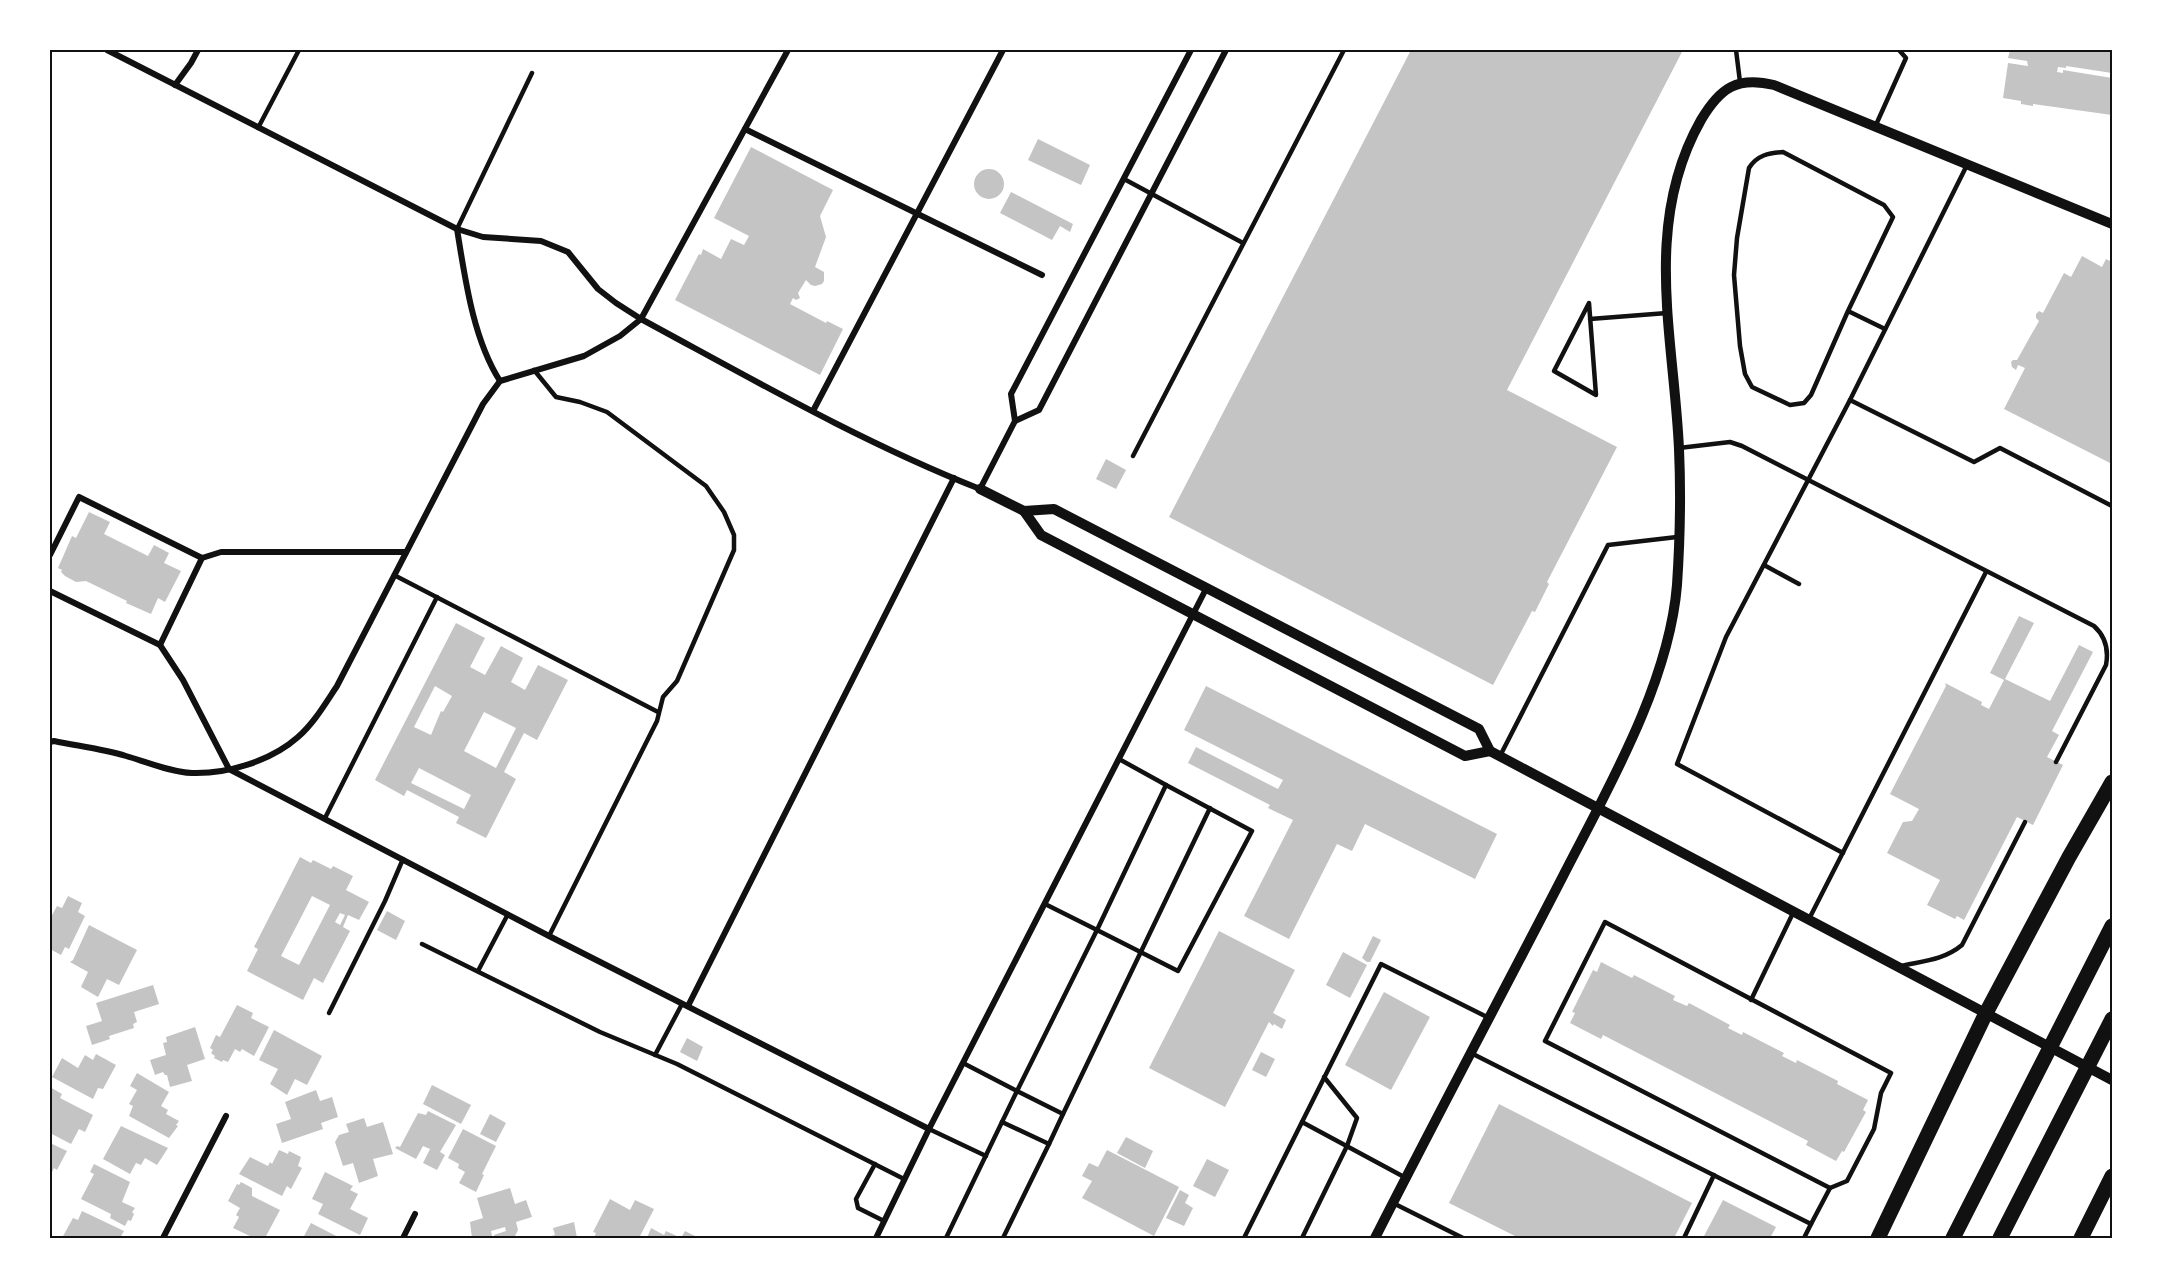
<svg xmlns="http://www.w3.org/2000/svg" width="2162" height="1288" font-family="'Source Sans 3',sans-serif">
  <rect width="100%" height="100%" fill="#fff"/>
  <g fill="#c4c4c4" fill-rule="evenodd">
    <polygon points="1411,50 1683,50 1507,390 1617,447 1547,582 1549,584 1535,612 1532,611 1493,685 1169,517"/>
    <polygon points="2010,50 2093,50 2112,52 2112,73 2066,66 2066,68 2058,67 2057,72 2063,73 2063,70 2112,78 2112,115 2033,104 2033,106 2021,104 2021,101 2003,98 2008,63 2028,66 2027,61 2008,58"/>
    <polygon points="1038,139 1090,165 1081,185 1028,160"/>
    <polygon points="751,147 833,190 820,216 826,237 815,267 824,272 824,281 822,284 815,286 811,285 806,280 798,293 800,298 796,300 793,298 790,304 826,323 827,321 843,329 820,375 675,300 699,254 701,255 703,249 721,259 731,239 744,245 749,236 714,218"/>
    <circle cx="989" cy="184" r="15"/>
    <polygon points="1011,192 1073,224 1070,232 1060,226 1052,240 1000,213"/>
    <polygon points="2082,256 2102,267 2106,259 2112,262 2112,464 2004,409 2025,368 2018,365 2016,370 2012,367 2011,362 2013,360 2017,360 2039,321 2036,318 2036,314 2039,311 2043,313 2064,273 2071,277"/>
    <polygon points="1106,459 1126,470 1116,489 1096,479"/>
    <polygon points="89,512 110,522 104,534 148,556 154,545 169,553 164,563 181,571 165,602 158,598 151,614 126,603 127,601 86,581 76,582 65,576 61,572 62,570 58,568 72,536 76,538"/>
    <polygon points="2019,616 2034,623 2005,679 2050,701 2079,645 2093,652 2052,731 2059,735 2047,757 2063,765 2033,825 2017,817 1964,920 1957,916 1955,919 1927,905 1940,880 1887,853 1903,822 1912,821 1919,809 1890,794 1946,686 1945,683 1982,702 1981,705 1989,709 2004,680 1990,673"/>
    <path d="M456,623L485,638L470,667L485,675L501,646L523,658L511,682L525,690L538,665L568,680L537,740L524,733L504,772L516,779L486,838L456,823L459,817L407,790L404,796L375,780ZM435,686L452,696L443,712L441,711L431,735L414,727ZM484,712L516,728L496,768L464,751ZM419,768L471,795L464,809L411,783Z"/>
    <polygon points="1206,686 1497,834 1475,879 1365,824 1352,851 1337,844 1289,939 1244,916 1293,820 1268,808 1270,805 1188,763 1196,747 1278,789 1283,780 1184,730"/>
    <path d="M300,857L311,863L313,860L331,869L333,866L353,876L346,890L369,902L359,920L348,915L343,927L350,931L323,983L314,978L303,1000L247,971L258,949L254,947ZM312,896L330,905L299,965L281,956ZM340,913L345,915L340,925L335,922Z"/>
    <polygon points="68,896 82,903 78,912 85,916 69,949 65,947 61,955 50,949 50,919 57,906 62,908"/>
    <polygon points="387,911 405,921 396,940 377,930"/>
    <polygon points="89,925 137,950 119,985 107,979 98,997 81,987 88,972 70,962 73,960"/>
    <polygon points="1219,931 1295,970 1273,1013 1286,1020 1282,1029 1274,1024 1273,1026 1269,1022 1225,1107 1149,1068"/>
    <polygon points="1373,936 1381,940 1370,962 1367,962 1362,958"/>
    <polygon points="1343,952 1367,965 1350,998 1326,985"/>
    <polygon points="1601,962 1632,978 1634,975 1675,996 1673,1000 1687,1006 1689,1003 1730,1025 1728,1028 1742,1035 1743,1032 1784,1053 1782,1056 1796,1063 1797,1060 1838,1081 1837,1084 1868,1100 1863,1110 1866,1112 1844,1152 1842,1151 1836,1161 1806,1145 1808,1141 1603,1035 1601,1039 1570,1023 1575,1013 1572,1012 1593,970 1597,972"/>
    <polygon points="153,985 159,1004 134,1012 137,1022 133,1024 134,1028 109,1036 110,1039 92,1045 86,1026 102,1021 96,1003"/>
    <polygon points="1384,992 1430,1017 1391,1090 1345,1065"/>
    <polygon points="237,1005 253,1013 251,1018 269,1027 254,1056 242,1049 240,1052 235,1049 228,1062 223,1060 222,1062 214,1058 215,1056 211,1053 213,1050 210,1048 216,1035 220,1037"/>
    <polygon points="195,1027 205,1059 187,1065 192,1081 170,1087 167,1075 165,1075 163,1072 155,1075 150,1060 166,1055 163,1043 167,1042 166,1037"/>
    <polygon points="274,1030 322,1056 307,1085 295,1079 287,1095 270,1084 278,1069 259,1060"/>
    <polygon points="687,1038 703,1047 697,1061 680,1052"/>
    <polygon points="1261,1052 1275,1059 1266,1077 1252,1070"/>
    <polygon points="96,1054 116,1065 103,1089 98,1088 93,1099 52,1077 62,1058 78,1068 85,1055 93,1060"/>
    <polygon points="137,1073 169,1092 161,1106 168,1110 166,1114 179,1121 176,1125 178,1126 169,1138 129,1116 133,1106 129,1104 137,1090 130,1086"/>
    <polygon points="432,1085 471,1105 461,1124 423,1104"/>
    <polygon points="50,1087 62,1094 60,1098 93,1115 85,1132 79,1129 71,1144 50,1133"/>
    <polygon points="316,1090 320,1101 332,1097 338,1117 321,1123 323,1129 282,1143 276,1124 291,1119 285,1102"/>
    <polygon points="1499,1104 1692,1203 1674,1238 1519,1238 1449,1203"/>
    <polygon points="428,1111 456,1125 440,1152 445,1155 437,1170 423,1163 430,1149 423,1146 416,1159 395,1148 397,1146 400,1147 418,1113 426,1115"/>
    <polygon points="490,1114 506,1123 496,1142 480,1134"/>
    <polygon points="364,1118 367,1127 383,1122 393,1154 373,1159 378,1176 359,1183 353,1163 343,1166 335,1142 339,1135 349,1132 346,1124"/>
    <polygon points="121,1126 168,1148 157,1165 145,1158 141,1165 136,1163 130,1174 103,1159"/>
    <polygon points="463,1129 496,1146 482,1174 484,1175 476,1192 459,1183 465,1172 458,1168 459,1164 448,1158"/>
    <polygon points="1126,1137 1153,1151 1145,1168 1117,1153"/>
    <polygon points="50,1143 67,1151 57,1170 54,1168 50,1176"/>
    <polygon points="279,1150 288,1154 289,1151 301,1157 298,1166 302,1168 291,1189 287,1186 282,1196 239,1174 250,1157 268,1166 270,1162 272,1164"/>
    <polygon points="1107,1150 1179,1187 1154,1236 1082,1198 1092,1181 1082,1176 1089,1163 1098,1167"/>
    <polygon points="1207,1159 1229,1170 1215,1197 1193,1186"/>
    <polygon points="94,1164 130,1182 122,1202 135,1208 132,1212 134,1214 131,1221 128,1220 125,1226 110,1218 111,1214 81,1199 94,1174 90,1172"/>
    <polygon points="325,1172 353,1186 350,1190 358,1194 350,1209 368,1218 360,1235 318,1214 323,1204 312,1199"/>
    <polygon points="241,1182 252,1188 252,1196 280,1210 265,1238 254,1238 233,1228 239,1217 236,1215 240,1208 228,1201 237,1184 239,1185"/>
    <polygon points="510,1188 515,1204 526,1200 532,1217 516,1222 518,1230 514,1238 495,1238 494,1235 506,1231 505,1227 491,1231 492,1236 483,1238 472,1238 470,1222 483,1218 477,1198"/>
    <polygon points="1180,1190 1189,1195 1185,1203 1193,1208 1184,1226 1166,1218"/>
    <polygon points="610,1199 630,1210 635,1200 654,1209 639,1238 594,1238 596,1233 593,1232"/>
    <polygon points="1723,1200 1776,1227 1770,1238 1703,1238"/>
    <polygon points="82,1211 124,1231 120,1238 62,1238 73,1218 78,1220"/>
    <polygon points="574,1222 577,1238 545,1238 555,1235 553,1228"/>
    <polygon points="311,1223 340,1238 303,1238"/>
    <polygon points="651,1228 664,1235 666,1231 681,1238 685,1231 699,1238 647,1238"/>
  </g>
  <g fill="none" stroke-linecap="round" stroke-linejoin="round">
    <g stroke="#111" stroke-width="4.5">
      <polyline points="1736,50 1740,82"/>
      <polyline points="1875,127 1906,58 1899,50"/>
      <polyline points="258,128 299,50"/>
      <polyline points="1124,179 1243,243"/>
      <polyline points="457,229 532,73"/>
      <polygon points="1589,303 1596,395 1554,371"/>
      <path d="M1848,311L1811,395L1804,403L1790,405L1752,387L1745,374L1740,346L1734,275L1737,238L1749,168C1757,155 1769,153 1783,152L1884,205L1893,217L1848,311L1885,329"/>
      <polyline points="1590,319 1667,313"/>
      <polyline points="534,370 556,397 580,402 607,412 706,486 724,512 734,535 734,550 677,681 663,697 657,721 549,936"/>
      <polyline points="1850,400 1974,462 2000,448 2112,506"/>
      <path d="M1679,448L1730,442L1742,446L2094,626C2105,636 2109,649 2106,665L2056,762"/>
      <polyline points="1133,456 1344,50"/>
      <polyline points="1764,565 1799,584"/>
      <polyline points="394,575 658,712"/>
      <polyline points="1500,756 1608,545 1677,537"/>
      <polyline points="325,818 437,597"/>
      <polyline points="1843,853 1677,764 1726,637 1850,400 1967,165"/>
      <polyline points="1045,904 1097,930 1166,785 1119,759"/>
      <polyline points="1809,919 1986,572"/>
      <polygon points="1605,922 1891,1073 1881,1093 1874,1129 1847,1181 1830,1188 1545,1041"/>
      <polyline points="422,944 600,1032 677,1064 904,1179"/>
      <path d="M1901,966C1923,961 1944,960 1962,945L2025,822"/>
      <polyline points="478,971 508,914"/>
      <polyline points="1751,1000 1793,913"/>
      <polyline points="329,1013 385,901 403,859"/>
      <polyline points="1471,1053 1811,1224 1804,1238"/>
      <polyline points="655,1055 682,1004"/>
      <polyline points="963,1063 1017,1091 1097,930 1178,971 1252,831 1166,785"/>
      <polyline points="1002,1122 1049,1144 1003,1238"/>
      <polyline points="1302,1122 1406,1178"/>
      <polyline points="929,1129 986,1156"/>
      <polyline points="1049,1144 1063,1114"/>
      <polyline points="875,1164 856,1199 858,1208 884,1221"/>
      <polyline points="1393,1203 1463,1238"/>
      <polyline points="1811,1224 1830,1188"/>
      <polyline points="946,1238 1017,1091 1063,1114 1210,808"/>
      <polyline points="1244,1238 1381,964 1489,1018"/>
      <polyline points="1302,1238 1347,1146 1357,1118 1324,1077"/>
      <polyline points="1684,1238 1714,1175"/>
    </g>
    <g stroke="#111" stroke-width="6">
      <path d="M107,50L457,229L483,237L541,241L568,252L598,289L616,303L641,319C752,379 863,443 980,489L1015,421L1011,394L1191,50"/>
      <polyline points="175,85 191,63 198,50"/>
      <polyline points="745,129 1042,275"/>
      <path d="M457,229C465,278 473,339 500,381"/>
      <polyline points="813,411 1003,50"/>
      <polyline points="1015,421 1039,410 1226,50"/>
      <polyline points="50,555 79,497 202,558 221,552 406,552"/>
      <polyline points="50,591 160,645 202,558"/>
      <polyline points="160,645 183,680 229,769 549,936 929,1129"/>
      <path d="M50,742L54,741C78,746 103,749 126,756C147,762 170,772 192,773C228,774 271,761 298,737C314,723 325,704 337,686L483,404L500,381L584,356L620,336L641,319L788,50"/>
      <polyline points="688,1006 954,478"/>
      <polyline points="163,1238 226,1116"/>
      <polyline points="403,1238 415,1214"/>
      <polyline points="876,1238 929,1129 1207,587"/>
    </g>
    <g stroke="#111" stroke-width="10">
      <polyline points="980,489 1024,511 1041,535 1465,756 1490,751"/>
      <polyline points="1024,511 1054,509 1479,729 1490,751 2112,1080"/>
      <path d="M1375,1238C1436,1118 1500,998 1562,878C1607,790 1669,684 1677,585C1680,540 1681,494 1679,449C1674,338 1642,224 1701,120C1720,88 1737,76 1774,85L2112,224"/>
    </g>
    <g stroke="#111" stroke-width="15">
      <polyline points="1878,1238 1986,1013 2069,857 2112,782"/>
      <polyline points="1953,1238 2112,926"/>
      <polyline points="2000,1238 2112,1019"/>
      <polyline points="2081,1238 2112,1176"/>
    </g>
  </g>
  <rect width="2162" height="1288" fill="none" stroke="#ffffff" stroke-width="102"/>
  <rect x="51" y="51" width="2060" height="1186" fill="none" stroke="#111" stroke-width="2"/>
</svg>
